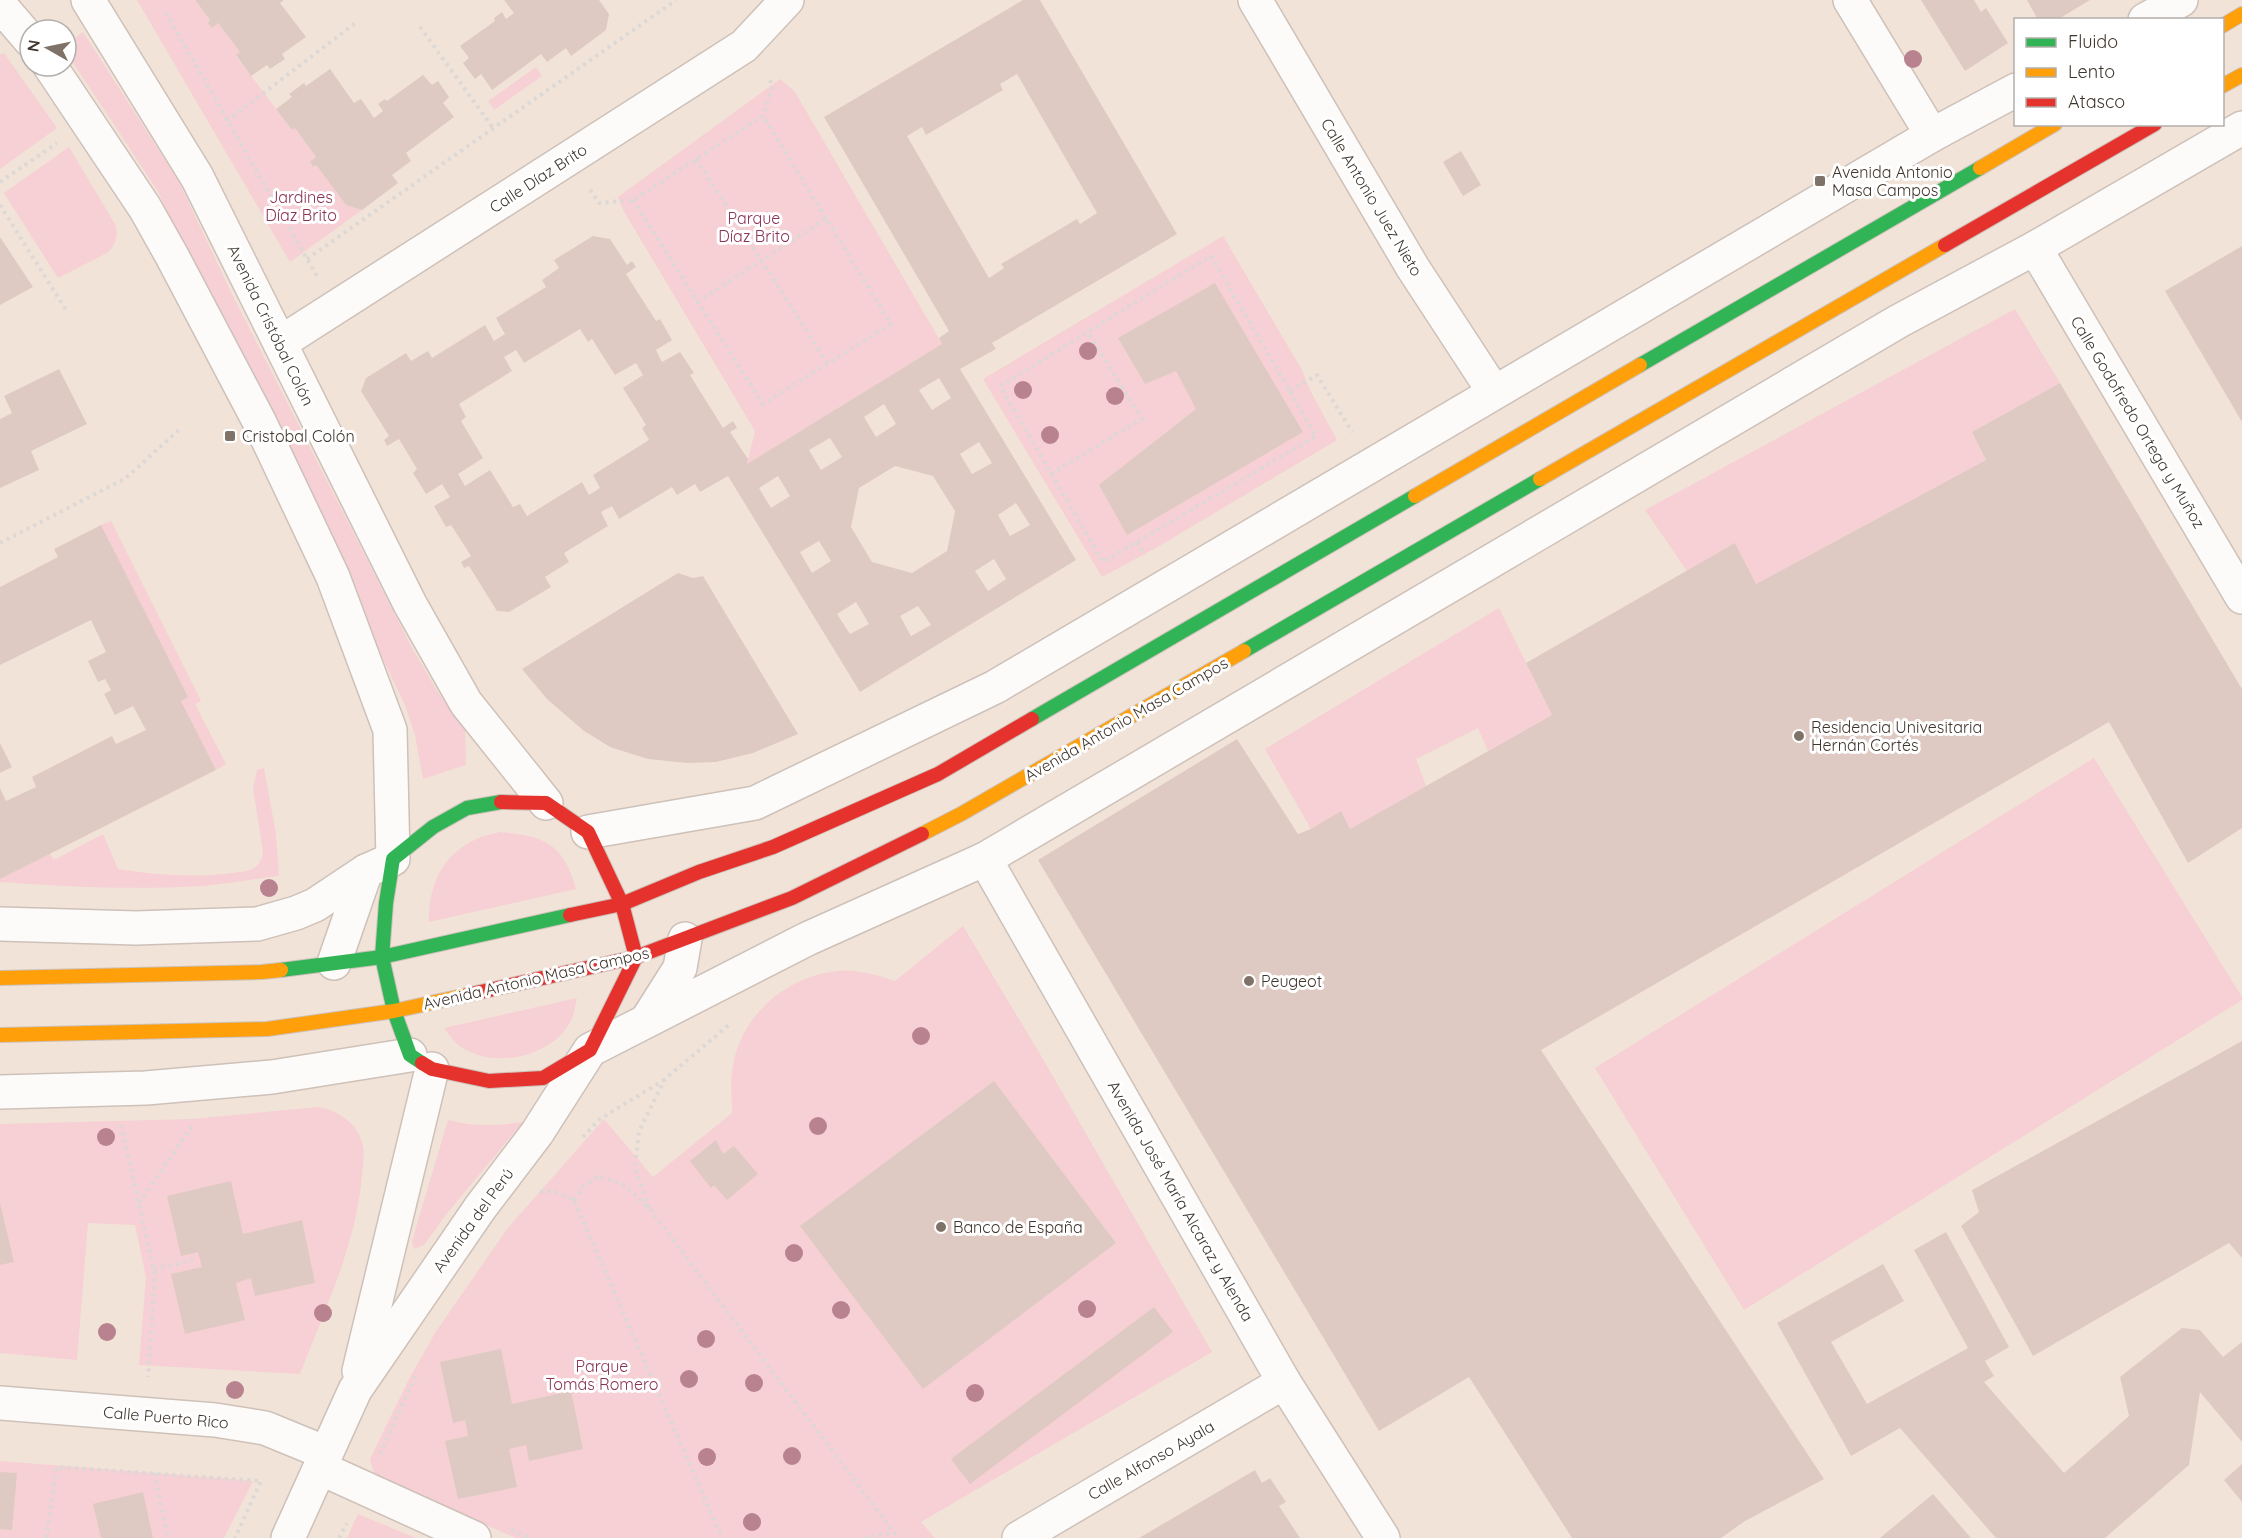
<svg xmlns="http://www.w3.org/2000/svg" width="2242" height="1538" font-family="Quicksand,sans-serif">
  <rect width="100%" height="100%" fill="#f2e3d8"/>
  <g fill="#f6d0d4">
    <polygon points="137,0 195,0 210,20 208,23 212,28 218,23 240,52 236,56 292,130 295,128 316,157 310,163 313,167 316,165 346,205 362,210 290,262"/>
    <polygon points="83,32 178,180 232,294 413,650 438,692 465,728 466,765 423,779 415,735 405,705 157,190 66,52 66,45"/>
    <polygon points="4,53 57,128 0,169 0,55"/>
    <polygon points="536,67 542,76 494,110 488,101"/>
    <polygon points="780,79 795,92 942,344 747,464 755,431 623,210 618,197"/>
    <path d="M69,147L116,226C118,238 115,245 107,253L58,278L4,193Z"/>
    <polygon points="1223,236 1302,370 1310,390 1337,440 1161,545 1102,577 983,379"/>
    <polygon points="2015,309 2060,383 1972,432 1986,460 1756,584 1735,544 1687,571 1645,510"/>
    <polygon points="111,521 201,701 195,704 226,764 216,770 181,701 187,697 101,525"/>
    <polygon points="1499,608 1552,715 1488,751 1478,728 1416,759 1426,786 1350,829 1311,829 1265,749"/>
    <polygon points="2094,758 2242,997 2242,1000 1744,1310 1595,1068"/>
    <path d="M264,768L276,834L279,876C253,879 228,884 202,886C134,890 67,887 0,882V879L49,853L54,860L103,834L118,869C156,875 193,878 231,873C238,872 248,872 254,868C259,865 262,859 263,852L253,788L257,770Z"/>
    <path d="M500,832C546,836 563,844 576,889L429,922C428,874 452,841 500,832Z"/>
    <path d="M963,926L1040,1054L1212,1352L921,1522L935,1538H516L375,1477L370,1459L409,1379L435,1333L507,1229L604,1119L653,1177L732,1113C732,1099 730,1085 732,1072C738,1018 784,977 837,971C857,969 876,975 895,981Z"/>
    <path d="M577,998C575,1004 575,1011 573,1016C557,1058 489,1072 456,1043C452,1039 448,1033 444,1028Z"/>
    <path d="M318,1107C337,1110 356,1122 362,1142C365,1152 363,1163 362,1174C357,1243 325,1309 300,1374L139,1365L146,1277L135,1225L88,1223L77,1360L0,1353V1124L192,1119Z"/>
    <path d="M448,1120C474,1127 497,1126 523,1122L449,1211L424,1245L414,1249L412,1241Z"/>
    <polygon points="0,1461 219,1478 253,1481 224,1538 0,1538"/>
    <polygon points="358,1514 416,1538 347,1538"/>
  </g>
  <g fill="#dfcac3" fill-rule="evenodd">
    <polygon points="195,0 284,0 280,3 306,37 282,54 285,59 270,69 267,65 251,76 236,55 240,52 218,23 212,28 208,23 210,20"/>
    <polygon points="504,0 599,0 609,14 606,30 571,56 566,48 547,62 541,54 492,90 481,74 475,79 463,63 469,58 460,46 495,21 494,18 502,12 506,19 514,13"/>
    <path d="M1023,0H1040L1177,234L992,343L996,349L960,369L1076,560L860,692L728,476L700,492L695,484L677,495L672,487L619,519L612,506L601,512L608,526L564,553L569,562L545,577L551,587L509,612L497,611L469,566L464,568L461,562L471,556L451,525L446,527L434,506L450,497L442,484L426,494L413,473L417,469L399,439L387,446L384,440L389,436L361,391L366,378L406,353L411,361L428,351L432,358L485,325L494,341L505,334L496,318L546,287L542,280L559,268L554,260L593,236L610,239L627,265L632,261L636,267L626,274L656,321L660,319L672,340L656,350L662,362L680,352L694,373L690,375L723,428L733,421L737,428L730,432L748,459L747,464L942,344L939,338L949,331L824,117ZM1017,74L1097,213L1080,224L1077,219L1001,264L1004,268L989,278L907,136L922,127L926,135L1003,90L1000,84ZM580,329L588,342L592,339L615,375L636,363L643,375L623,388L646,425L642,428L649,440L593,475L600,488L589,495L582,482L527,516L520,504L513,507L490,470L465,486L458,474L483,458L461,421L466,417L459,404L512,371L504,357L516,350L524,363ZM939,378L951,398L932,410L919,390ZM884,404L896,424L876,437L864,417ZM830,438L842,457L821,470L809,450ZM979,442L992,463L972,474L960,454ZM895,466L933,476L955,511L947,551L912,573L872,562L851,527L859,488ZM778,476L790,496L771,508L759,488ZM1016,503L1030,525L1010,536L998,515ZM819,541L831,561L812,573L800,552ZM994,559L1006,579L988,591L975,571ZM856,602L869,624L850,634L837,614ZM918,606L931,625L911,636L900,616Z"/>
    <polygon points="1921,0 1974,0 1981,12 1986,8 2008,43 1965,71"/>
    <polygon points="2027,0 2090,0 2057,20 2038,20"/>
    <polygon points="330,69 354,103 361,99 374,118 383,111 378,104 385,99 387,101 423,75 432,85 438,81 449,97 443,103 454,117 406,153 411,161 392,175 398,183 362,210 346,205 316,165 313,167 310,162 316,157 295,128 292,130 276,109 292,97 289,94 304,83 306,86"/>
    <polygon points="1461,151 1481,185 1463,196 1443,162"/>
    <polygon points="0,237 33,287 0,305"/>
    <polygon points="2242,246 2242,422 2165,291"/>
    <polygon points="1215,283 1303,432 1127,535 1099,485 1196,409 1176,371 1145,384 1118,338"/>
    <polygon points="59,369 87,424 31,451 39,470 0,488 0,419 12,413 4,396"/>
    <polygon points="2060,383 2242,689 2242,828 2188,863 2109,722 1541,1050 1824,1479 1745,1521 1721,1538 1572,1538 1469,1377 1379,1431 1038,860 1237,739 1298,834 1311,829 1341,811 1350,829 1552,715 1526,663 1735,543 1756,584 1986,460 1972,432"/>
    <polygon points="101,525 188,697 181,701 216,770 0,879 0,788 6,801 36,787 32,777 112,736 116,744 146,730 133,706 115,715 104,694 111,690 105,679 98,682 88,661 106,652 91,620 0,665 0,587 58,557 54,549"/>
    <polygon points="678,573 693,578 703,576 798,734 753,753 716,762 687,763 648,759 610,747 584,731 547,699 522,669"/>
    <polygon points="0,743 12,767 0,773"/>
    <polygon points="2242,1041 2242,1258 2229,1243 2033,1356 1961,1226 1979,1212 1972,1190"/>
    <polygon points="994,1081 1116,1243 923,1389 800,1226"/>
    <polygon points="716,1140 723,1154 734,1146 758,1174 727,1200 714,1185 711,1188 690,1161"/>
    <polygon points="231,1181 243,1234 302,1220 315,1283 255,1296 251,1278 236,1283 245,1320 185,1334 171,1274 202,1267 198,1252 181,1256 167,1196"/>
    <polygon points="0,1203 14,1262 0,1265"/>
    <polygon points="1946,1232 2009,1347 1985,1361 1994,1376 1984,1382 2064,1473 2129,1416 2120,1377 2182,1328 2200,1330 2223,1357 2242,1342 2242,1442 2200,1392 2189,1465 2105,1538 1996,1538 1900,1428 1851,1456 1777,1323 1883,1264 1904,1301 1831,1342 1867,1404 1968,1348 1914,1250"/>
    <polygon points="1154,1307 1173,1332 970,1484 951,1459"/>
    <polygon points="501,1349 512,1404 571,1391 583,1449 529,1461 526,1445 509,1449 517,1487 458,1499 445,1441 468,1436 465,1420 453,1423 440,1362"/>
    <polygon points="2242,1464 2242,1502 2224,1480"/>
    <polygon points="1255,1470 1262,1483 1270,1478 1286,1502 1279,1506 1300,1538 1139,1538"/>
    <polygon points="0,1472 17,1473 12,1530 0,1529"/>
    <polygon points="143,1492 153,1538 101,1538 93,1504"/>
    <polygon points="1933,1494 1971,1538 1880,1538"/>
  </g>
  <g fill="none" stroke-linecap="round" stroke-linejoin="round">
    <defs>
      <g id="street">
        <polyline points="88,0 197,177 410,604 466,703 546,803"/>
        <polyline points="1255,0 1413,268 1494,392"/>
        <polyline points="1850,0 1932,135"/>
        <polyline points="0,5 30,40"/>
        <polyline points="2145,20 2181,0"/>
        <polyline points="2035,248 2242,597"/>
        <polyline points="280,343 744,46 787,0"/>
        <polyline points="588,832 755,803 995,687 1932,135 2016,90"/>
        <polyline points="985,859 1284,1382 1383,1538"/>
        <polyline points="0,924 136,928 257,924 296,913 315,905 366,871 393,859 390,730 333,577 260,423 172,256 145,208 50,66"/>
        <polyline points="334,963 366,871"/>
        <polyline points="647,1020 680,968 685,939"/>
        <polyline points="0,1092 146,1088 272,1077 410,1055"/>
        <polyline points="359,1371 432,1069"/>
        <polyline points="0,1403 215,1420 265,1428 326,1453"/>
        <polyline points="320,1468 474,1538"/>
        <polyline points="288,1538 355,1390 480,1208 537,1133 590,1050 807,939 985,859 1899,321 2035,248 2242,128"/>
        <polyline points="1019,1538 1284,1382"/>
      </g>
      <g id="fast">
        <polyline points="1640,365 1980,168"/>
        <polyline points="1244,651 1540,479"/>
        <polyline points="1032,719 1415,496"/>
        <polyline points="281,970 382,957 570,915"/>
        <polyline points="422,1063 410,1055 394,1011 382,957 386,903 393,859 433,827 467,808 501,802"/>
      </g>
      <g id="slow">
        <polyline points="2222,26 2242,14"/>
        <polyline points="2222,86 2242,75"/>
        <polyline points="1980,168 2055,124"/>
        <polyline points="1540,479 1945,245"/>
        <polyline points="1415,496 1640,365"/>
        <polyline points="922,834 961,814 1244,651"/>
        <polyline points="0,978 262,972 281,970"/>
        <polyline points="0,1035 267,1029 394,1011 467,995"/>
      </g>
      <g id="jam">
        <polyline points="1945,245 2155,124"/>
        <polyline points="570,915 622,904 699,872 773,847 938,774 1032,719"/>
        <polyline points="467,995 636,957 792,898 922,834"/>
        <polyline points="422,1063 432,1069 489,1081 543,1078 590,1050 636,957 622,904 588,832 546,803 501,802"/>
      </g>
    </defs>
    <use href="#street" stroke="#cdc1b9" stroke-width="36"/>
    <use href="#fast" stroke="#cdc1b9" stroke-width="16"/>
    <use href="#slow" stroke="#cdc1b9" stroke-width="16"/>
    <use href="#jam" stroke="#cdc1b9" stroke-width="16"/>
    <g stroke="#dcd8d5" stroke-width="4" stroke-dasharray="3 4.5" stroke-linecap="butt">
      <polyline points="166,13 317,276"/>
      <polyline points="420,27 493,128"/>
      <polyline points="227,121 358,21"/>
      <polyline points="696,159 828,364"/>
      <polyline points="0,182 57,143"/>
      <polyline points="590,190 599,203 633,200 763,116 773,85 767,77"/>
      <polyline points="633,200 763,404 891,324 763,116"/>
      <polyline points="0,205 66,310"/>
      <polygon points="1211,256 1316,436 1103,562 1000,386"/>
      <polyline points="307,259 676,0"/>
      <polyline points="697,302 826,219"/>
      <polyline points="1290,391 1317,375 1352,432"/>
      <polyline points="1051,474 1142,419 1087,331"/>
      <polyline points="1137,542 1145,555"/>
      <polyline points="0,543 126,478 180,429"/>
      <polyline points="121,1125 155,1275 148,1377"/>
      <polyline points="583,1137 600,1119 664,1080"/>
      <polyline points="540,1192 553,1191 574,1200 722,1538"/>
      <polyline points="574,1200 584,1186 598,1176 624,1185 650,1209 898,1538"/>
      <polyline points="139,1203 194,1123"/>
      <polyline points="649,1208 635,1168 639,1131 665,1079 730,1024"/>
      <polyline points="154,1269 193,1260"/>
      <polyline points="380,1454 417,1373"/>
      <polyline points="154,1473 168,1538"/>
      <polyline points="511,1530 530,1538"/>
      <polyline points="46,1538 57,1467 261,1481 235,1538"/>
      <polyline points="339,1538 347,1523"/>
      <polyline points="864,1538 894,1533"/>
    </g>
    <use href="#street" stroke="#fdfbf9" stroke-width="33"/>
    <use href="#fast" stroke="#30b455" stroke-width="14"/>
    <use href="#slow" stroke="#ff9f0a" stroke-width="14"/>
    <use href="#jam" stroke="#e5322d" stroke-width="14"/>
  </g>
  <g fill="#b9828f">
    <circle cx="1913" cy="59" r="9"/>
    <circle cx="1088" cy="351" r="9"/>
    <circle cx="1023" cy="390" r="9"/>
    <circle cx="1115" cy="396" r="9"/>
    <circle cx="1050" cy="435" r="9"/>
    <circle cx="269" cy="888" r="9"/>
    <circle cx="921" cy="1036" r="9"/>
    <circle cx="818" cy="1126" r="9"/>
    <circle cx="106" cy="1137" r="9"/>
    <circle cx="794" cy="1253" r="9"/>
    <circle cx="1087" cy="1309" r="9"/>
    <circle cx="841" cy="1310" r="9"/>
    <circle cx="323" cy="1313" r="9"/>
    <circle cx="107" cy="1332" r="9"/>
    <circle cx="706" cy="1339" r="9"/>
    <circle cx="689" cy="1379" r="9"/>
    <circle cx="754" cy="1383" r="9"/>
    <circle cx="235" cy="1390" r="9"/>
    <circle cx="975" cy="1393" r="9"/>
    <circle cx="792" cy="1456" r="9"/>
    <circle cx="707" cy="1457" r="9"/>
    <circle cx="752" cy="1522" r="9"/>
  </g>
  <g fill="#7e7269" stroke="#fff" stroke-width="2">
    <rect x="1814" y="175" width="12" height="12" rx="3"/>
    <rect x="224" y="430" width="12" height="12" rx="3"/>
    <circle cx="1799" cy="736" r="6"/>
    <circle cx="1249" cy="981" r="6"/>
    <circle cx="941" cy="1227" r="6"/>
  </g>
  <g text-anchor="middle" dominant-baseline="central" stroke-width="6" stroke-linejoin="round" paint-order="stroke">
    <g font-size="16" fill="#3f352d" stroke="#fff" text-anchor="start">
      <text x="1832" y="172">Avenida Antonio<tspan x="1832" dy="18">Masa Campos</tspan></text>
      <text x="242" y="436">Cristobal Colón</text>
      <text x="1811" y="727">Residencia Univesitaria<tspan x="1811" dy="18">Hernán Cortés</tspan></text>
      <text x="1261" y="981">Peugeot</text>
      <text x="953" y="1227">Banco de España</text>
    </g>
    <g font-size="16" fill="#3f352d" stroke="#fff">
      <text transform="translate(538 178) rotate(-33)">Calle Díaz Brito</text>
      <text transform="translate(1372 197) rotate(59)">Calle Antonio Juez Nieto</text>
      <text transform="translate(271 325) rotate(64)">Avenida Cristóbal Colón</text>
      <text transform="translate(2138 422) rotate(59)">Calle Godofredo Ortega y Muñoz</text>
      <text transform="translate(1126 719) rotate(-30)">Avenida Antonio Masa Campos</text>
      <text transform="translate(536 978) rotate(-13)">Avenida Antonio Masa Campos</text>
      <text transform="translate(1181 1201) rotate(60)">Avenida José María Alcaraz y Alenda</text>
      <text transform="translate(473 1220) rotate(-54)">Avenida del Perú</text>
      <text transform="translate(166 1417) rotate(5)">Calle Puerto Rico</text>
      <text transform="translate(1151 1460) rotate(-30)">Calle Alfonso Ayala</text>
    </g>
    <g font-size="16" fill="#8a3254" stroke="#fff">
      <text x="301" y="197">Jardines<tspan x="301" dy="18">Díaz Brito</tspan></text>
      <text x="754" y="218">Parque<tspan x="754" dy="18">Díaz Brito</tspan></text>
      <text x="602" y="1366">Parque<tspan x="602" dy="18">Tomás Romero</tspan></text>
    </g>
  </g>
  <rect x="2014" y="18" width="210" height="108" fill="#ffffff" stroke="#b2aeab" stroke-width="1.5"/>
  <rect x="2026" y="38" width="30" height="9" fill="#30b455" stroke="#b2aeab" stroke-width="1.5"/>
  <text x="2068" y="48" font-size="18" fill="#3f352d">Fluido</text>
  <rect x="2026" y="68" width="30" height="9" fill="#ff9f0a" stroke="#b2aeab" stroke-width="1.5"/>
  <text x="2068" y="78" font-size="18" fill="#3f352d">Lento</text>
  <rect x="2026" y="98" width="30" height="9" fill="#e5322d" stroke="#b2aeab" stroke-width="1.5"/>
  <text x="2068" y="108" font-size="18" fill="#3f352d">Atasco</text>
  <g transform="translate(48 48) rotate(279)"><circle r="28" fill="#ffffff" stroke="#b2aeab" stroke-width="1.5"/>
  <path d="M0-4.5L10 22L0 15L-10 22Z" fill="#7e7269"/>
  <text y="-9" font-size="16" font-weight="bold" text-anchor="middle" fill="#3f352d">N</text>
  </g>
</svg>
